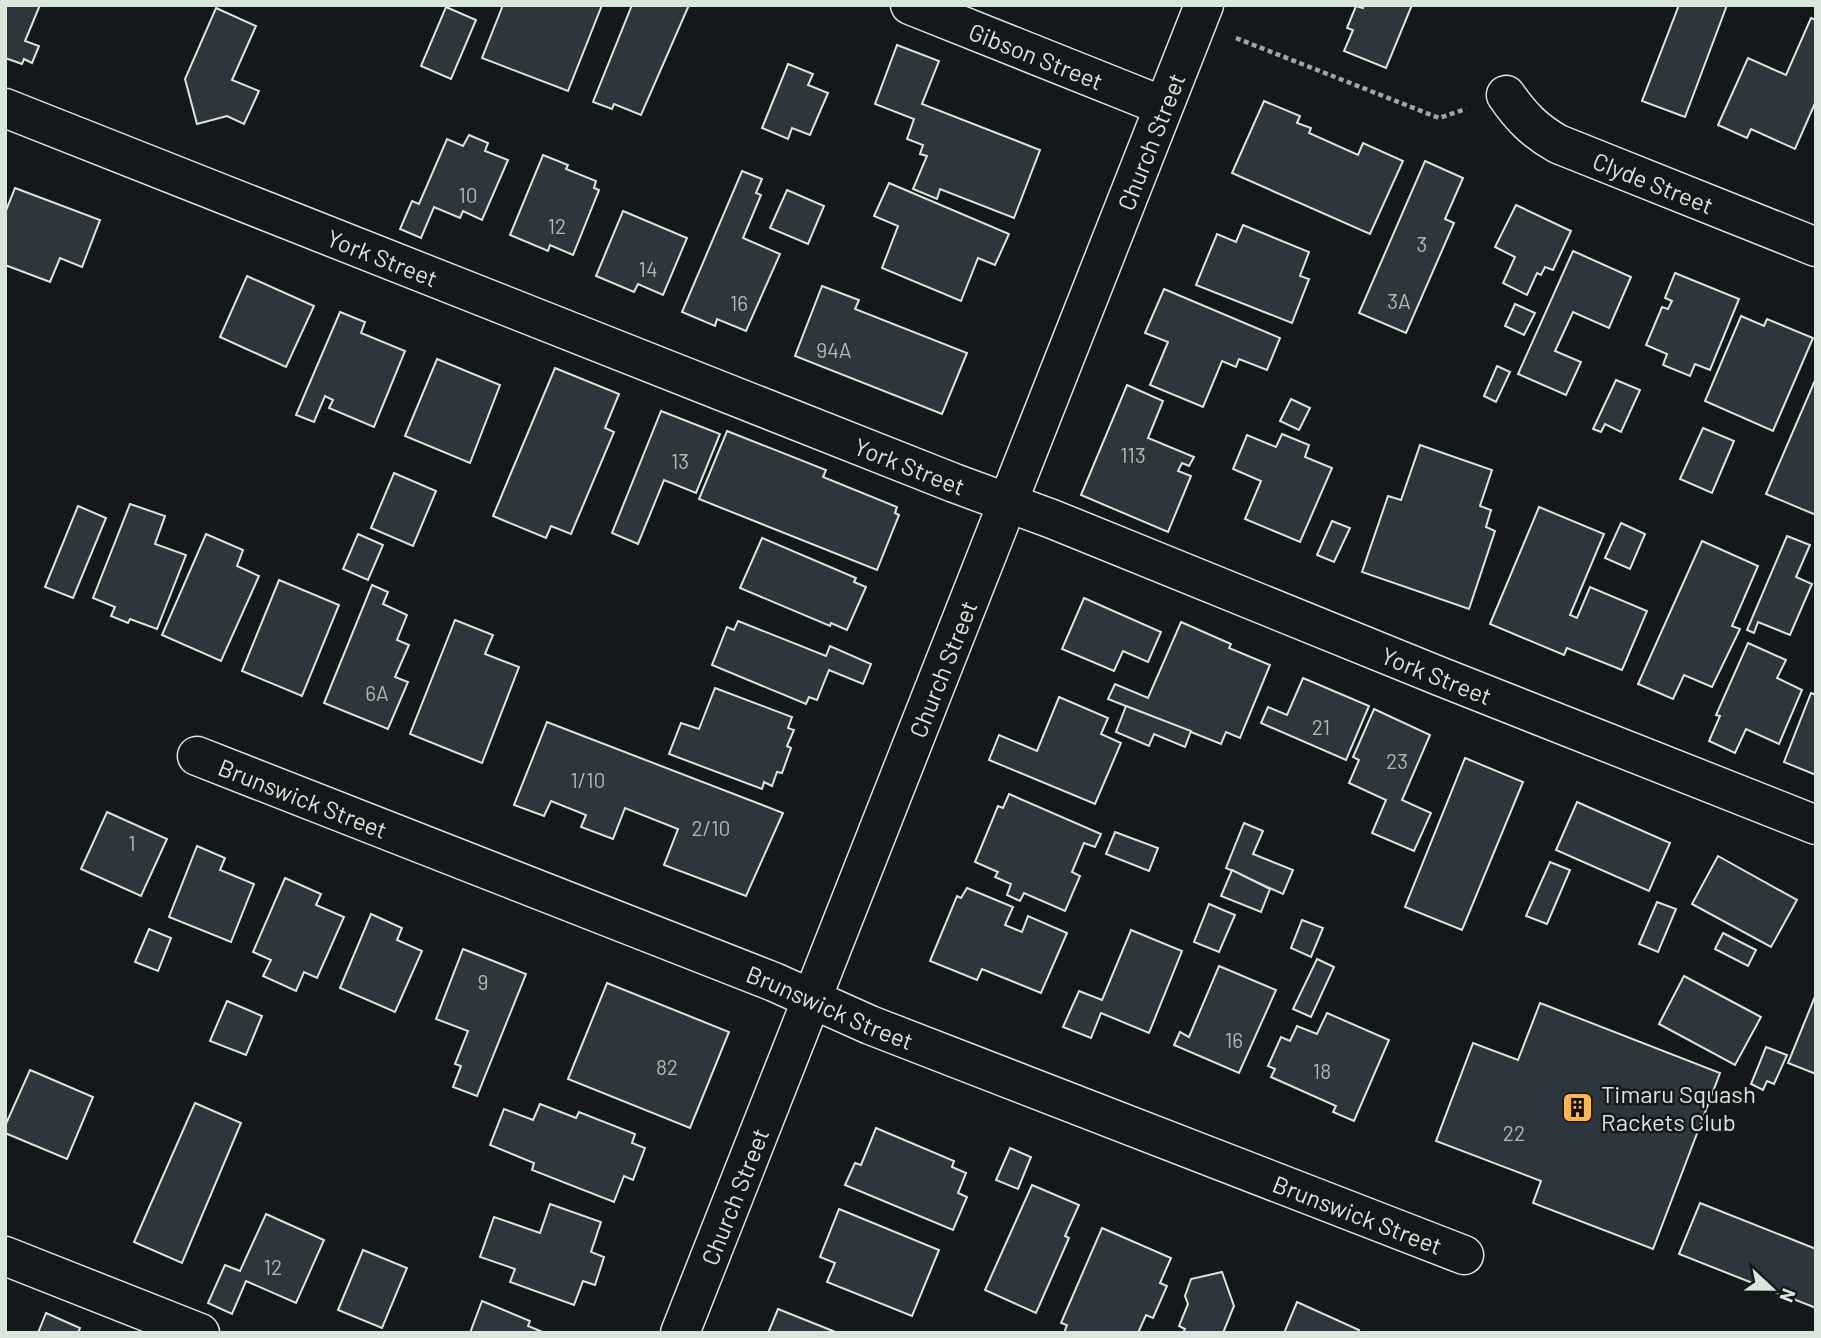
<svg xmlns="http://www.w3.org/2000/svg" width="1821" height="1338" font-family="Barlow,sans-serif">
  <rect width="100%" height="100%" fill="#14181c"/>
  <g fill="#2c363c" stroke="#d8e6dc" stroke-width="2">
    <polygon points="5,5 40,5 25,41 39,46 32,63 24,59 22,64 5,58"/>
    <polygon points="503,5 602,5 568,91 482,58"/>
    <polygon points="632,5 689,5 641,115 614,104 612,109 593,102"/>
    <polygon points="1364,5 1412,5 1386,68 1344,51 1353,30 1347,28 1356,6 1363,8"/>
    <polygon points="1679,5 1727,5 1685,117 1642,101"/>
    <polygon points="446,7 476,20 451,79 421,66"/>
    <polygon points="216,8 256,26 232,80 259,91 244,124 227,116 197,124 185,79"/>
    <polygon points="1811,18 1816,20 1816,101 1795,149 1751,129 1747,138 1718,125 1748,58 1786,75"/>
    <polygon points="897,45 939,61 922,104 1040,150 1014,218 940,189 937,199 913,189 927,156 920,154 923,145 907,139 914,119 875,104"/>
    <polygon points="788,64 813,74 808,85 828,93 810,135 792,128 788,139 762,128"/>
    <polygon points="1264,101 1300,116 1297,123 1311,128 1309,133 1358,155 1363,143 1403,161 1370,234 1232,173"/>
    <polygon points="469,135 488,143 485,151 508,160 482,220 463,211 460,218 434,207 421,238 400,229 412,201 419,204 447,139 463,146"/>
    <polygon points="543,155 568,165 566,169 596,181 594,188 599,190 573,255 550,245 548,251 510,235"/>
    <polygon points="1425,161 1463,178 1445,219 1454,223 1406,333 1359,313"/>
    <polygon points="742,171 762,179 756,193 761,195 743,238 780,254 746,331 717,319 715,326 682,312"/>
    <polygon points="889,183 1009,234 995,265 978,258 961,301 882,268 898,226 874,216"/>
    <polygon points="15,188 100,220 82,267 60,258 50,282 5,265 5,213"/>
    <polygon points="787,190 824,206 808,244 770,228"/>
    <polygon points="1516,205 1571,231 1553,270 1545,267 1541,275 1537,273 1527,295 1503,283 1515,257 1495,247"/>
    <polygon points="623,211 687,238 663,295 638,284 634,292 596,276"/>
    <polygon points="1243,225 1309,252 1300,276 1309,279 1292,323 1196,285 1217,234 1236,242"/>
    <polygon points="1573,251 1631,277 1609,328 1573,312 1555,351 1581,362 1566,395 1518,374"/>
    <polygon points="1675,273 1739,299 1710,370 1695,364 1690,376 1663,365 1667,354 1646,345 1662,307 1668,309 1672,301 1665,298"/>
    <polygon points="247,276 314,306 286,367 220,337"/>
    <polygon points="822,286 859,300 855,309 967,353 942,414 795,356"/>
    <polygon points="1164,289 1280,338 1267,370 1239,359 1236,367 1222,361 1203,407 1150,385 1168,342 1145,333"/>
    <polygon points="1515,304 1535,313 1524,335 1505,326"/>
    <polygon points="340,312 365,322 361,333 405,351 374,427 329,408 333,400 325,396 314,422 296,415"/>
    <polygon points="1741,316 1764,326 1767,319 1813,338 1773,431 1705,401"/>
    <polygon points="437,359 500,385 470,463 405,436"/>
    <polygon points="1497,366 1510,372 1496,402 1484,396"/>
    <polygon points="555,368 619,394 605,428 614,432 571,534 551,526 546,538 493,516"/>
    <polygon points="1816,378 1816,515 1766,494"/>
    <polygon points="1616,380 1640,390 1621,432 1605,424 1601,432 1593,429"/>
    <polygon points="1127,385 1163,401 1148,438 1194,457 1189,466 1182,463 1178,471 1191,476 1168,532 1081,495"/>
    <polygon points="1291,399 1310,408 1299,430 1280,421"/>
    <polygon points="661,411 720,434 696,493 664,480 638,544 612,533"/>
    <polygon points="1703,428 1734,441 1712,493 1680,479"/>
    <polygon points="727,431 826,470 823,477 897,507 895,513 899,515 877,570 699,499"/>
    <polygon points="1282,434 1309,445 1305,457 1332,468 1300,542 1245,519 1261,481 1233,469 1247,435 1276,447"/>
    <polygon points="1420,445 1492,470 1480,506 1491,510 1486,527 1495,531 1469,609 1362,572 1388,496 1401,500"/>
    <polygon points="394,473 436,491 413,546 371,528"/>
    <polygon points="130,504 165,516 155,544 186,555 157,629 130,619 128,623 111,616 115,607 93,598"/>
    <polygon points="78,506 106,518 73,598 45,587"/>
    <polygon points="1539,507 1604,534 1570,615 1577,618 1590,587 1647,611 1622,670 1567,648 1564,655 1490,624"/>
    <polygon points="1332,521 1350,528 1334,562 1317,555"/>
    <polygon points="1621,523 1645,534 1630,569 1605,558"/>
    <polygon points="206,534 243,550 237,566 259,576 221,661 162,635"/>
    <polygon points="358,534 383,545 368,580 343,569"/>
    <polygon points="1787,536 1810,545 1796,577 1812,584 1790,635 1758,622 1754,633 1747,630"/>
    <polygon points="762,538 856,578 854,582 866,587 847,630 831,623 830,626 740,588"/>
    <polygon points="1702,541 1758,566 1732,626 1740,629 1712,687 1684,675 1673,699 1638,684"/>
    <polygon points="279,580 339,605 302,696 242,671"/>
    <polygon points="372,585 388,592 383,604 407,615 397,640 409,645 395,677 408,682 388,729 324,703"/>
    <polygon points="1084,598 1161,632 1148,662 1123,651 1114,671 1062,649"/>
    <polygon points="455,620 493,635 485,654 519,667 482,763 410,734"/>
    <polygon points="738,621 826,656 830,646 871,664 863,684 829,670 817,700 809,697 806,704 712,665 727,627 734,630"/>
    <polygon points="1181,622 1231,644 1229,648 1270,665 1240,738 1226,732 1221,744 1108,699 1115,684 1148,698"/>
    <polygon points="1748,643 1786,660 1777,678 1802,690 1779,744 1746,729 1735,753 1709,741 1720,716 1716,715"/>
    <polygon points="1303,678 1369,706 1346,760 1261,723 1268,707 1287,715"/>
    <polygon points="715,688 792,717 788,728 794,730 787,746 791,748 782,773 777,772 772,786 764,782 762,789 669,754 681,723 699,729"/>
    <polygon points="1811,693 1816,695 1816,775 1784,762"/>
    <polygon points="1059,697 1108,718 1101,734 1121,743 1095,804 989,760 999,735 1037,751"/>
    <polygon points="1126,706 1191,731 1185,747 1154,734 1149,746 1116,732"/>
    <polygon points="1374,709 1430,735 1402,800 1431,813 1414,851 1372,833 1386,800 1349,783 1359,760 1353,757"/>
    <polygon points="547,722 783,813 746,896 664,865 678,829 625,808 613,839 581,827 586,815 551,801 544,816 514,805"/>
    <polygon points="1465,758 1523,782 1462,930 1405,907"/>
    <polygon points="1009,794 1101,834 1095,847 1084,843 1072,872 1080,876 1065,911 1024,893 1020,901 1007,895 1011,884 995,877 998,872 975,862 998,806 1003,808"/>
    <polygon points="1577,802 1670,843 1649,891 1556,850"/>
    <polygon points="107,812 167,839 141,896 81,869"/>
    <polygon points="1244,823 1263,831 1253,854 1293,870 1283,894 1226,868"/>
    <polygon points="1115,832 1158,848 1149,871 1106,854"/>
    <polygon points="197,846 225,858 220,870 254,884 231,942 169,917"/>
    <polygon points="1718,856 1797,900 1771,947 1692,904"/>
    <polygon points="1550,862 1570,870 1547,924 1526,916"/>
    <polygon points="1232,870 1270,889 1261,912 1221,896"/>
    <polygon points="285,878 321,894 316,905 344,917 317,978 304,972 296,991 263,976 271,960 253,952"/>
    <polygon points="967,888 1013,907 1005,925 1022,932 1028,916 1067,933 1041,993 982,969 977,980 930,961 957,896 961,898"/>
    <polygon points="1657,902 1676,909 1658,952 1639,944"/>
    <polygon points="1209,904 1235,915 1219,952 1194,942"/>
    <polygon points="371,914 402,928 397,940 422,951 395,1012 340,988"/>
    <polygon points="1302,920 1323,928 1311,957 1291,948"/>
    <polygon points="149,929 171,938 158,971 135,962"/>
    <polygon points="1131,930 1182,951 1149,1033 1101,1013 1091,1038 1063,1027 1079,991 1102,1000"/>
    <polygon points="1723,933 1756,950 1748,966 1715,949"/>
    <polygon points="463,949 526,974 477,1096 453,1087 461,1066 455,1064 468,1031 436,1019"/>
    <polygon points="1317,959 1334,967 1311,1017 1293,1009"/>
    <polygon points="1219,966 1276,990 1239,1073 1174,1045 1180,1032 1189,1037"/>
    <polygon points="1684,976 1761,1017 1735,1065 1659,1024"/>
    <polygon points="607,983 729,1032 690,1128 568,1079"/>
    <polygon points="1816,994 1816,1074 1788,1063"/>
    <polygon points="227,1001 262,1016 246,1055 210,1041"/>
    <polygon points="1540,1003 1720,1073 1653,1249 1533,1203 1541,1181 1436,1141 1473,1043 1518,1060"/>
    <polygon points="1327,1013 1389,1040 1354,1121 1333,1112 1336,1106 1271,1077 1275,1069 1268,1066 1281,1037 1290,1041 1297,1026 1317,1034"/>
    <polygon points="1766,1047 1787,1055 1774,1084 1767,1081 1763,1090 1751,1084"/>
    <polygon points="30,1070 93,1097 67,1159 5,1133 5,1126"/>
    <polygon points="195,1103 241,1123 182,1263 134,1242"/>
    <polygon points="540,1104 576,1118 579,1112 635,1134 632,1143 645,1148 633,1180 624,1176 614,1202 532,1170 534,1163 490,1145 504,1109 533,1120"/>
    <polygon points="876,1128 954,1161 952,1167 966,1173 958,1193 967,1197 953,1230 845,1185 855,1163 861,1165"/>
    <polygon points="1010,1148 1031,1157 1018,1189 996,1180"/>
    <polygon points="1032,1185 1079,1205 1065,1236 1069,1238 1036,1313 985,1290"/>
    <polygon points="1700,1203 1816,1249 1816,1308 1679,1254"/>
    <polygon points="550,1204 601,1222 591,1252 604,1257 595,1285 583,1281 574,1305 510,1282 515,1269 480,1257 494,1217 540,1233"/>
    <polygon points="839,1209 939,1250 912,1316 827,1282 835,1263 820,1257"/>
    <polygon points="266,1214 324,1240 296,1303 246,1281 232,1314 208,1303 225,1265 240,1271"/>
    <polygon points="1102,1228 1171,1258 1160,1283 1167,1286 1153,1318 1146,1315 1138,1333 1064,1333 1067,1325 1061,1323"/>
    <polygon points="363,1250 407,1268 382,1328 338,1310"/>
    <polygon points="1222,1272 1234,1306 1223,1333 1183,1333 1185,1329 1179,1326 1188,1304 1185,1296 1191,1279"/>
    <polygon points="482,1301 530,1321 528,1326 545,1333 470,1333"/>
    <polygon points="1297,1302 1359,1330 1358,1333 1284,1333"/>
    <polygon points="778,1309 838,1333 768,1333"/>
    <polygon points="46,1313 80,1328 78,1333 38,1333"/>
  </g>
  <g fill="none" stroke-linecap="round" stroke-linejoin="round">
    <defs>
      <g id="minor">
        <path id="s1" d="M910,5L1163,106"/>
        <path id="s2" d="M1506,95C1521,117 1535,131 1558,144L1816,247"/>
        <path id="s3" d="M5,108L954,483L1052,519L1439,676L1816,825"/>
        <path id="s4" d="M197,756L774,982L870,1025L1464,1255"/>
        <polyline points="5,1256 200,1333"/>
      </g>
      <g id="tertiary">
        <path id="s5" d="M680,1333L1204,5"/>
      </g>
    </defs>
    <use href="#minor" stroke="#d8e6dc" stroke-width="41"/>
    <use href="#tertiary" stroke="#d8e6dc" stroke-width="41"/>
    <polyline stroke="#9da8a2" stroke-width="4.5" stroke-dasharray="5 3.5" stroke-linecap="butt" points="1236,38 1439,118 1466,109"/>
    <use href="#minor" stroke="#14181c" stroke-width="38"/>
    <use href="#tertiary" stroke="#14181c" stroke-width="38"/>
  </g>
  <defs>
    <symbol id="building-square" viewBox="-11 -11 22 22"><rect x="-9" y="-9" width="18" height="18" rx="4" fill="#ffb74d" stroke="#14181c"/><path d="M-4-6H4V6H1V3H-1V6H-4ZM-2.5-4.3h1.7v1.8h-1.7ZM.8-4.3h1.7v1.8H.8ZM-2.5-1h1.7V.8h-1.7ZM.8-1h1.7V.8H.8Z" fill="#111"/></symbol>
  </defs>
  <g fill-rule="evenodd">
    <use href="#building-square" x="1560" y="1090" width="35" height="35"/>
  </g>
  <g text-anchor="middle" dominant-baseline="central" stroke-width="5" stroke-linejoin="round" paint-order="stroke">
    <g font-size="21" fill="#adbab4">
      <text x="468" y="194">10</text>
      <text x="557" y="225">12</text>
      <text x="1422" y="243">3</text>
      <text x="648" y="268">14</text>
      <text x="1399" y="300">3A</text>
      <text x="739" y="302">16</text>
      <text x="834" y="349">94A</text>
      <text x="1133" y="454">113</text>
      <text x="680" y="460">13</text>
      <text x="377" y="692">6A</text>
      <text x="1321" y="726">21</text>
      <text x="1397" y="760">23</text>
      <text x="588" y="779">1/10</text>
      <text x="711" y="827">2/10</text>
      <text x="132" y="842">1</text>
      <text x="483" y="981">9</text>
      <text x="1234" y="1039">16</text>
      <text x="667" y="1066">82</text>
      <text x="1322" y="1070">18</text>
      <text x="1514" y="1132">22</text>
      <text x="273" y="1266">12</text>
    </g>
    <g font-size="24" fill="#d8e6dc" stroke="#14181c">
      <text stroke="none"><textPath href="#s1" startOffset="136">Gibson Street</textPath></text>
      <text stroke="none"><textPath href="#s5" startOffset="1281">Church Street</textPath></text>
      <text stroke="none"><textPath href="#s2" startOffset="175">Clyde Street</textPath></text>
      <text stroke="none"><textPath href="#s3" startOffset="406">York Street</textPath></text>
      <text stroke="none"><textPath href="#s3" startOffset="973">York Street</textPath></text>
      <text stroke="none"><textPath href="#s5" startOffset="714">Church Street</textPath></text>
      <text stroke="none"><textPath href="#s3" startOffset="1540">York Street</textPath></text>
      <text stroke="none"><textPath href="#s4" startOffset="114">Brunswick Street</textPath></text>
      <text stroke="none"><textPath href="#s4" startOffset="681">Brunswick Street</textPath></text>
      <text stroke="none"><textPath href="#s5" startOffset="147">Church Street</textPath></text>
      <text stroke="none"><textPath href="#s4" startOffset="1248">Brunswick Street</textPath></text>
    </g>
    <g font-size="24" fill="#d8e6dc" stroke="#14181c" text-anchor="start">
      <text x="1601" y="1093">Timaru Squash<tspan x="1601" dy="28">Rackets Club</tspan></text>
    </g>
  </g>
  <rect width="1821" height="1338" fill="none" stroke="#d8e6dc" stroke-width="14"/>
  <g transform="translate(1772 1289) rotate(112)" stroke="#14181c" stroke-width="5" paint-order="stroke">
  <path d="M0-5L12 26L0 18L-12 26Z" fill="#d8e6dc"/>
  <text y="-10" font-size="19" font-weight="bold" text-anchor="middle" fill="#d8e6dc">N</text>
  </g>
</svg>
